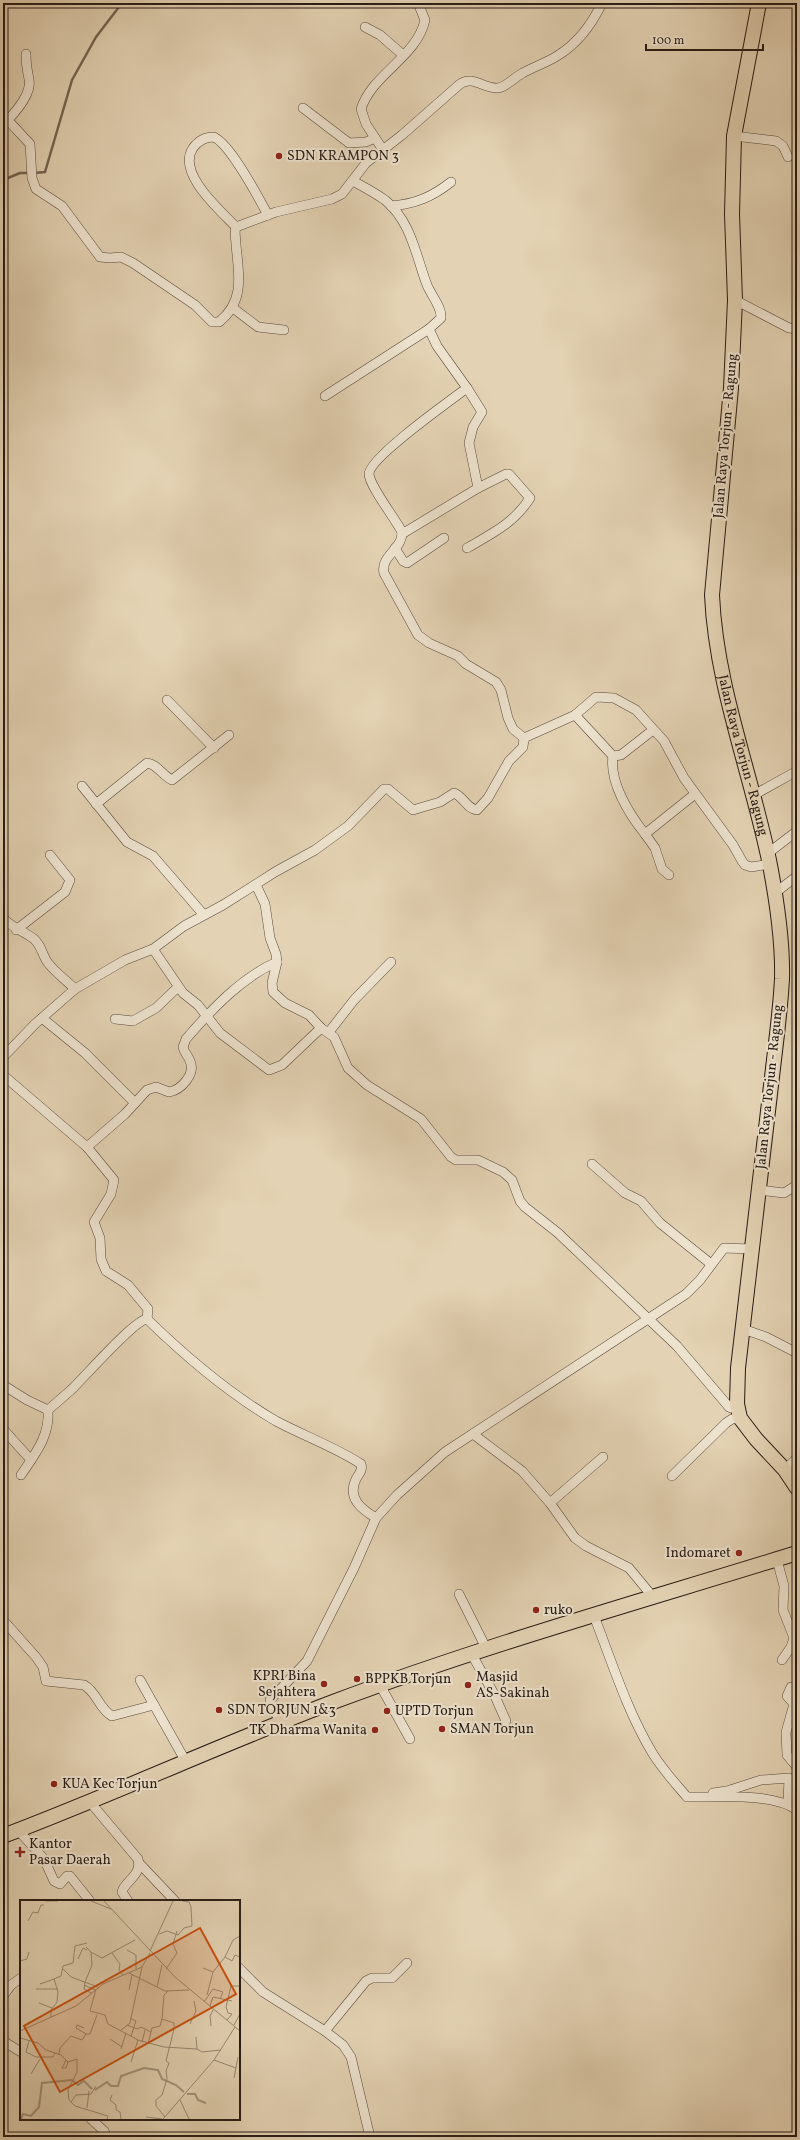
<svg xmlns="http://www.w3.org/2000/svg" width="800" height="2140" font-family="Vollkorn,serif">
  <rect width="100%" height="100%" fill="#e3d2b3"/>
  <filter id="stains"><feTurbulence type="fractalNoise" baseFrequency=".005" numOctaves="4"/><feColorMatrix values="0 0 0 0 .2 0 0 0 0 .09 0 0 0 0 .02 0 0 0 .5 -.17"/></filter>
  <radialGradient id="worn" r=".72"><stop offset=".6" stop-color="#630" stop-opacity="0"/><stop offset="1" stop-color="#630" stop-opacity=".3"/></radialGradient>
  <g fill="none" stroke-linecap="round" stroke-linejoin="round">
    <g stroke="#726453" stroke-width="2.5">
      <polyline points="34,173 45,172 72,80 96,37 122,3"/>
      <polyline points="3,180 20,173 29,173"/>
    </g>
    <defs>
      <g id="minor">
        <polyline points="365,27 380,35 403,55"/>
        <polyline points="303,108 349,143 366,142 375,138"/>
        <path d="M3,115L30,144L32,178L36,189L62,206L100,257L110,258L121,257L133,263L195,305L212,322H219C245,301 239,275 236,245C236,239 234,232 236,227L276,212L332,199L342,194L366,163L402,135L460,84C473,75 484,89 498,88C506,87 514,78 521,74C533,67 546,63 557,56C577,44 592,24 602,3"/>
        <path d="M8,120C17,110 32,93 29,79C27,70 26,64 26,54"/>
        <polyline points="734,136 776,141 783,146 788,157"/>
        <path d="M383,150L366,124L361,109C372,74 417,57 425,20L418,3"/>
        <path d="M353,181C364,187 375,193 385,200C411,221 416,256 427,285C431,295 442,307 441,318L429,329L437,346L467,388C451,400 369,458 369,474C370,487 395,518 402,532C403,549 380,556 384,573L418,635L429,643L458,656L466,664L496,682L501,690L508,718L513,729L524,738"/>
        <path d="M391,206C415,204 432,197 451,182"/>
        <path d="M236,227C221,211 176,173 193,148C198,141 205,137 214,137C231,145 258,197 268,215"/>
        <polyline points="735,300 789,328 797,329"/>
        <polyline points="233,308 258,327 284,330"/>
        <polyline points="467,388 482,412 473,427 469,443 478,488"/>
        <polyline points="325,396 429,329"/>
        <path d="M402,534L478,488L506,474H509L530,498C514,523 493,533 467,548"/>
        <polyline points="395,548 403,561 407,563 444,538"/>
        <polyline points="167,700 214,748"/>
        <polyline points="575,715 613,756 621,755 653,730"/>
        <path d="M613,756C609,782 629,814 645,834"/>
        <polyline points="82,786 127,842 153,856 203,914"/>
        <polyline points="752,796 797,771"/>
        <path d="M96,804L147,763C157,764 162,775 172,780L229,735"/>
        <polyline points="767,854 797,831"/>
        <polyline points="669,875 662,869 655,848 645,834 695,794"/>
        <polyline points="256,885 265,904 270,938 276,954 277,962 272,983 273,992 285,1003 309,1015 321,1028 334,1037 348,1068 367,1085 421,1119 451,1157 456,1160 478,1160 503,1172 512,1180 520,1201 525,1207 558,1233 677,1346 729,1407 731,1408 737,1404"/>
        <polyline points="775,893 797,876"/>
        <path d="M3,918C12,928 24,931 34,939C42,946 42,955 48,963C56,973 67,981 75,989"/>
        <polyline points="16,930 65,892 70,880 50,855"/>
        <polyline points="153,949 183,993 198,1005 220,1033 269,1070 282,1065 321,1028"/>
        <polyline points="42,1018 85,1053 135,1103"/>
        <polyline points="115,1019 133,1021 156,1008 178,987"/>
        <polyline points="329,1032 354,1000 391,962"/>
        <path d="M3,1057L35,1024L75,989L125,960L153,949L184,926L223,905L275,872L315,850L348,826L384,789H388L413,810L440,802L454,793C464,797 467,809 477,810L488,798L509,761L523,747L524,738L575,715L596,697L614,698L636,710L664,741L684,778L733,845L742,861L745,865L751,867L770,864"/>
        <path d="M3,1075L87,1147L125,1114L147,1090L156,1087L169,1092C181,1090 196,1074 190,1061C188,1055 184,1053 183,1047L186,1039C211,1010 242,977 277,962"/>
        <polyline points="87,1147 114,1180 111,1194 94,1222 100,1238 101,1259 106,1271 128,1285 148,1309 147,1319"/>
        <polyline points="592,1164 625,1193 641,1201 660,1223 711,1264"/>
        <polyline points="759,1190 784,1193 797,1185"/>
        <polyline points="743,1329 766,1337 797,1353"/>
        <path d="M3,1385L27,1400L48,1410C56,1403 64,1396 71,1390C84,1378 134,1320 147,1319C187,1358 228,1393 276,1421C304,1436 335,1447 361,1464C363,1470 359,1474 356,1479C347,1498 361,1509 376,1518"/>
        <polyline points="3,1429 31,1460"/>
        <polyline points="473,1434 522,1471 550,1503 575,1538 586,1546 629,1568 653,1597"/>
        <polyline points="785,1470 797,1458"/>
        <path d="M21,1475C35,1454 50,1436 48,1410"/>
        <polyline points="672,1476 726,1423 732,1419 740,1418"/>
        <polyline points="550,1503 603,1457"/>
        <polyline points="777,1560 784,1586 783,1610 794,1638 791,1647 782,1660"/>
        <polyline points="459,1594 486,1648"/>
        <path d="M594,1616C612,1662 627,1711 653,1754C663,1770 675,1783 687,1797C719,1798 771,1792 797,1810"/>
        <path d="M3,1620L36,1657L43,1667L46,1681L84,1685C97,1692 99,1709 112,1716L154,1705"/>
        <polyline points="471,1653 494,1694 506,1721"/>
        <polyline points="140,1680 186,1762"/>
        <polyline points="380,1685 410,1739"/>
        <polyline points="791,1687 787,1696 794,1704 786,1732 787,1755 797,1767"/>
        <polyline points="280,1723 270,1700 307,1661 354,1568 376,1518 397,1495 445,1452 686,1294 700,1280 724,1248 752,1249"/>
        <polyline points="713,1793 727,1791 761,1780 789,1778 788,1804"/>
        <path d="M90,1802L138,1859C142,1873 129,1879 123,1889L122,1892L128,1901"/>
        <polyline points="18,1830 44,1859 54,1881 60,1884 67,1876 70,1876 90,1901"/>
        <polyline points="139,1863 175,1901"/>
        <polyline points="239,1968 263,1992 325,2031"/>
        <polyline points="3,1996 11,1985 21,1978"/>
        <polyline points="3,2041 21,2052"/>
        <polyline points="91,2119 104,2131 107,2137"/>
        <polyline points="370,2137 351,2057 343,2045 325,2031 366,1981 372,1978 392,1978 407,1963"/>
      </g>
      <g id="primary">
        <path id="s1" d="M759,3L734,136L732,214L735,300L731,388L712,595C716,687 752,775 770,865C777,902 783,941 782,979C781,998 779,1016 777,1034L738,1368L737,1404L740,1418L756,1439L785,1470L797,1488"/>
      </g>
      <path id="trunk" d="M3,1836C114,1794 222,1744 333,1702C485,1645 642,1601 797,1553"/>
    </defs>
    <use href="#minor" stroke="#57493c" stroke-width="10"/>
    <use href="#primary" stroke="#281b15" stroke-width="16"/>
    <use href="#trunk" stroke="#281b15" stroke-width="16"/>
    <use href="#minor" stroke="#ede2ce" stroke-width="9"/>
    <use href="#primary" stroke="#e3d2b3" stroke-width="14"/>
    <use href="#trunk" stroke="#e3d2b3" stroke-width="14"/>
  </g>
  <g fill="#8f2418" stroke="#ede2ce" stroke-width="1.5">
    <circle cx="279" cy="156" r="4"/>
    <circle cx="739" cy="1553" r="4"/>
    <circle cx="536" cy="1610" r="4"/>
    <circle cx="357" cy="1679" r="4"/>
    <circle cx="324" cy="1684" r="4"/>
    <circle cx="468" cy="1685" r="4"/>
    <circle cx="219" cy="1710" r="4"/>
    <circle cx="387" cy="1711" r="4"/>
    <circle cx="442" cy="1729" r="4"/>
    <circle cx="375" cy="1730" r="4"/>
    <circle cx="54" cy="1784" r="4"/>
    <path d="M18 1846h4v4h4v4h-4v4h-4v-4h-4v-4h4z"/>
  </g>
  <g text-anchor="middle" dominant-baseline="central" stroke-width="4" stroke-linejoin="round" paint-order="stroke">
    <g font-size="14" fill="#281b15" stroke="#ede2ce" text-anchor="start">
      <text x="287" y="156">SDN KRAMPON 3</text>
      <text x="731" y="1553" text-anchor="end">Indomaret</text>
      <text x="544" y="1610">ruko</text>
      <text x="316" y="1676" text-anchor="end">KPRI Bina<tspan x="316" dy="16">Sejahtera</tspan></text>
      <text x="476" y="1677">Masjid<tspan x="476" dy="16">AS-Sakinah</tspan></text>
      <text x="365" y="1679">BPPKB Torjun</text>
      <text x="227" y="1710">SDN TORJUN 1&amp;3</text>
      <text x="395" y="1711">UPTD Torjun</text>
      <text x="450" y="1729">SMAN Torjun</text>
      <text x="367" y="1730" text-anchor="end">TK Dharma Wanita</text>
      <text x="62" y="1784">KUA Kec Torjun</text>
      <text x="29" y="1844">Kantor<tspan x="29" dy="16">Pasar Daerah</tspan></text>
    </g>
    <g font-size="14" fill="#281b15" stroke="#ede2ce">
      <text transform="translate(726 436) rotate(-85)">Jalan Raya Torjun - Ragung</text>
      <text stroke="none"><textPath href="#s1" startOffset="759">Jalan Raya Torjun - Ragung</textPath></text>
      <text transform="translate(770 1087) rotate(-84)">Jalan Raya Torjun - Ragung</text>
    </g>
  </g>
  <g transform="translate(20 1900)">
    <rect width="220" height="220" fill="#e3d2b3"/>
    <path fill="none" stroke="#a3947d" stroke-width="2" d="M75,190L87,182L91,186H98L101,176L124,168L138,170L142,179L156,185L164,192M167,194H175L178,200L186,203M1,219L3,214L11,216L19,207L22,183L52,180L58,185L64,181L72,189"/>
    <path fill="none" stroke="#988974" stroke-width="1" d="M25,1H38M71,1L91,9M84,1L155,77L220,131M8,21L13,12L18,13L21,5H24M139,34L147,31L158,35L164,28L172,26L171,7L169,2L162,1M107,50L116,55V69M130,51L153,1M71,52L82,58L115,40M92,53L100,64L99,70L103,75M157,53L153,44L157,31M205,57L212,61L215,55L220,57M58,59L63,48L67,50M0,61L7,59L9,52M183,68L193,72L205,57L213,40L220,36M43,69L51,77L78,87M146,69L157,53M109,73L145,91L169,90M65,82L72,65L71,52L66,47M65,82L64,89L71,93M20,84L34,79M64,85L75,90M137,87L142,65M16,89H38M76,89L70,111L85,115L88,124L118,140L144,147L177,149L182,152L201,150M109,90L112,75M187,95L193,72M184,102L193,89L203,92L200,99M19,103L32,108M190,106L193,97L212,101M31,117V110L37,102L38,92L34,79L41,76L43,66L53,63L55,46L67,43M110,118L116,121L111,136M207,120L212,114L208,113L206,107L211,86H220M170,124L176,111L174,101M107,125L117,129L121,127L131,132L128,144M214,125L220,114M191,126L190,116L193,110M64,128L57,125L56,128L66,134M101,130L110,123L122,67M0,131L56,106L83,84L122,67L130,53M131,132L132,128L140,126L142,119M176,137L177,149M0,138L18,143L26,150L41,155L48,162L57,159V172L48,190L49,200L55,206L88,216L87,219M90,139L102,147M9,141L6,152L16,157H33L35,153M122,142L125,130M101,149L106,133M39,154L40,148L51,136L62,140L66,134H70L77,115M46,160L42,168H46L48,162M194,160L216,168M111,162L118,140M11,174L20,159M214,178L218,157M92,195L90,200L96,205V210L100,212L101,219M160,200L169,219M51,202L56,195L71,194L76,186M67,208L69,191M126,217L142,219M145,217L136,206V200L142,195L147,179L146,171L149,163L146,161L154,129V123L142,119L144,95L148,91M143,219L194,160L215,127"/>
    <path fill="#cb500d" fill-opacity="0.15" stroke="#cb500d" stroke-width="2" d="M180,28L216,94L40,192L4,126Z"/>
    <rect width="220" height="220" fill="none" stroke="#281b15" stroke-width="2"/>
  </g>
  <rect width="800" height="2140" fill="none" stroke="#e3d2b3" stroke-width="16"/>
  <rect x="4" y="4" width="792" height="2132" fill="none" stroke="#281b15" stroke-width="2"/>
  <rect x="8" y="8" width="784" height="2124" fill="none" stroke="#281b15"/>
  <path d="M646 44v6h117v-6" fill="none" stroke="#281b15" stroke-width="2"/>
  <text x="652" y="44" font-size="12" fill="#281b15" stroke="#ede2ce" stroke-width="3" paint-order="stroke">100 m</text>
  <rect width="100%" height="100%" filter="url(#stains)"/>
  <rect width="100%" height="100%" fill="url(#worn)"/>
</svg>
